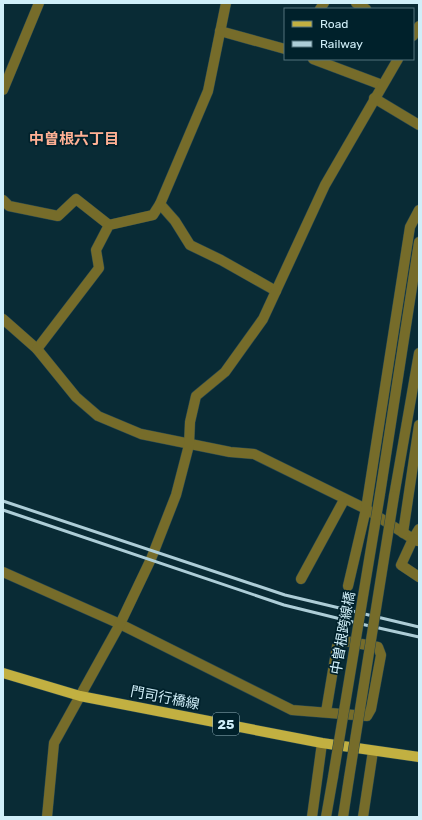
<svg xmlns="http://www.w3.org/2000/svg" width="422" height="820" font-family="Rubik,'Noto Sans JP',sans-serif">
  <rect width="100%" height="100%" fill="#092b35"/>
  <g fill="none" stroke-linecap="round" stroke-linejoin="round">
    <defs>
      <g id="minor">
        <polyline points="226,3 208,91 160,204 175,221 190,245 221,260 276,291"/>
        <polyline points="356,3 366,9"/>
        <polyline points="320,9 324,3"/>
        <polyline points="220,31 285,49"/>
        <polyline points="413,36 419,26"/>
        <polyline points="313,59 382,85"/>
        <polyline points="3,90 39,3"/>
        <polyline points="374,98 419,125"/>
        <polyline points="3,200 9,206 58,216 76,199 109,225"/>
        <polyline points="3,319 37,349 76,397 98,416 141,434 230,452 254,454 366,509 413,539 419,529"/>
        <polyline points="37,349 99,268 96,250 109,225 153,215 160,204"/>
        <polyline points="380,494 419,242"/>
        <polyline points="394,496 419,353"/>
        <polyline points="403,533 419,425"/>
        <polyline points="418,541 413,539 401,565 419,577"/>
        <polyline points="3,572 120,624 292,710 367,716 371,709 381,655 378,647 345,641 337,646 326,712"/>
        <polyline points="301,579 344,500"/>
        <polyline points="348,586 366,509 410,227 419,210"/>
        <polyline points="47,817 54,743 120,624 151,559 176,495 189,445 190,422 196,396 225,372 263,319 325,185 398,59"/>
        <polyline points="312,817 322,743"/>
        <polyline points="326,817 333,777"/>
        <polyline points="343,817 349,778"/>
        <polyline points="363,817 373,751"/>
      </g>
      <polyline id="major" points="3,673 80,696 322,743 419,757"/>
    </defs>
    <use href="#minor" stroke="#254650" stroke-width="11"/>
    <use href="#major" stroke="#254650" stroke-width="11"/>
    <use href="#minor" stroke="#766c2a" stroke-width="10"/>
    <use href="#major" stroke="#c2b041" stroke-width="10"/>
    <g stroke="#adcdd7" stroke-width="3">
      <polyline points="3,501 285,595 419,627"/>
      <polyline points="3,510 284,605 361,624 419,637"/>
    </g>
    <defs>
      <g id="minor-bridge">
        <polyline points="333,777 380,494"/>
        <polyline points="349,778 394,496"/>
      </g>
    </defs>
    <use href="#minor-bridge" stroke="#254650" stroke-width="11" stroke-linecap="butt"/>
    <use href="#minor-bridge" stroke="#766c2a" stroke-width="10"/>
  </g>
  <g text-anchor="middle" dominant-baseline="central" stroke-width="3.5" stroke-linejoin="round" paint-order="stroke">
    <rect fill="#00212b" stroke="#92b1bb" stroke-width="1" x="213" y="713" width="26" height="22" rx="3"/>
    <g font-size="13" font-weight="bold" fill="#d0eff9">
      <text x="226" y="724">25</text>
    </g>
    <g font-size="14" fill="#d0eff9" stroke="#00212b">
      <text transform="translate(343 633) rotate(-80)">中曽根跨線橋</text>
      <text transform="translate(165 698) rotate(11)">門司行橋線</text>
    </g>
    <g font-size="15" font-weight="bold" fill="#feb094" stroke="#00212b">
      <text x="74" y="139">中曽根六丁目</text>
    </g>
  </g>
  <rect width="422" height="820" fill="none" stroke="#d0eff9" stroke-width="8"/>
  <rect x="284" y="8" width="130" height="52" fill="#00212b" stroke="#53737d"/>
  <rect x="292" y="21" width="20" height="6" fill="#c2b041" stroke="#53737d"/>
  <text x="320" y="28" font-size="12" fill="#d0eff9">Road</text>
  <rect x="292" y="41" width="20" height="6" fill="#adcdd7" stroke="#53737d"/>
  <text x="320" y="48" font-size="12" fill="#d0eff9">Railway</text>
</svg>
